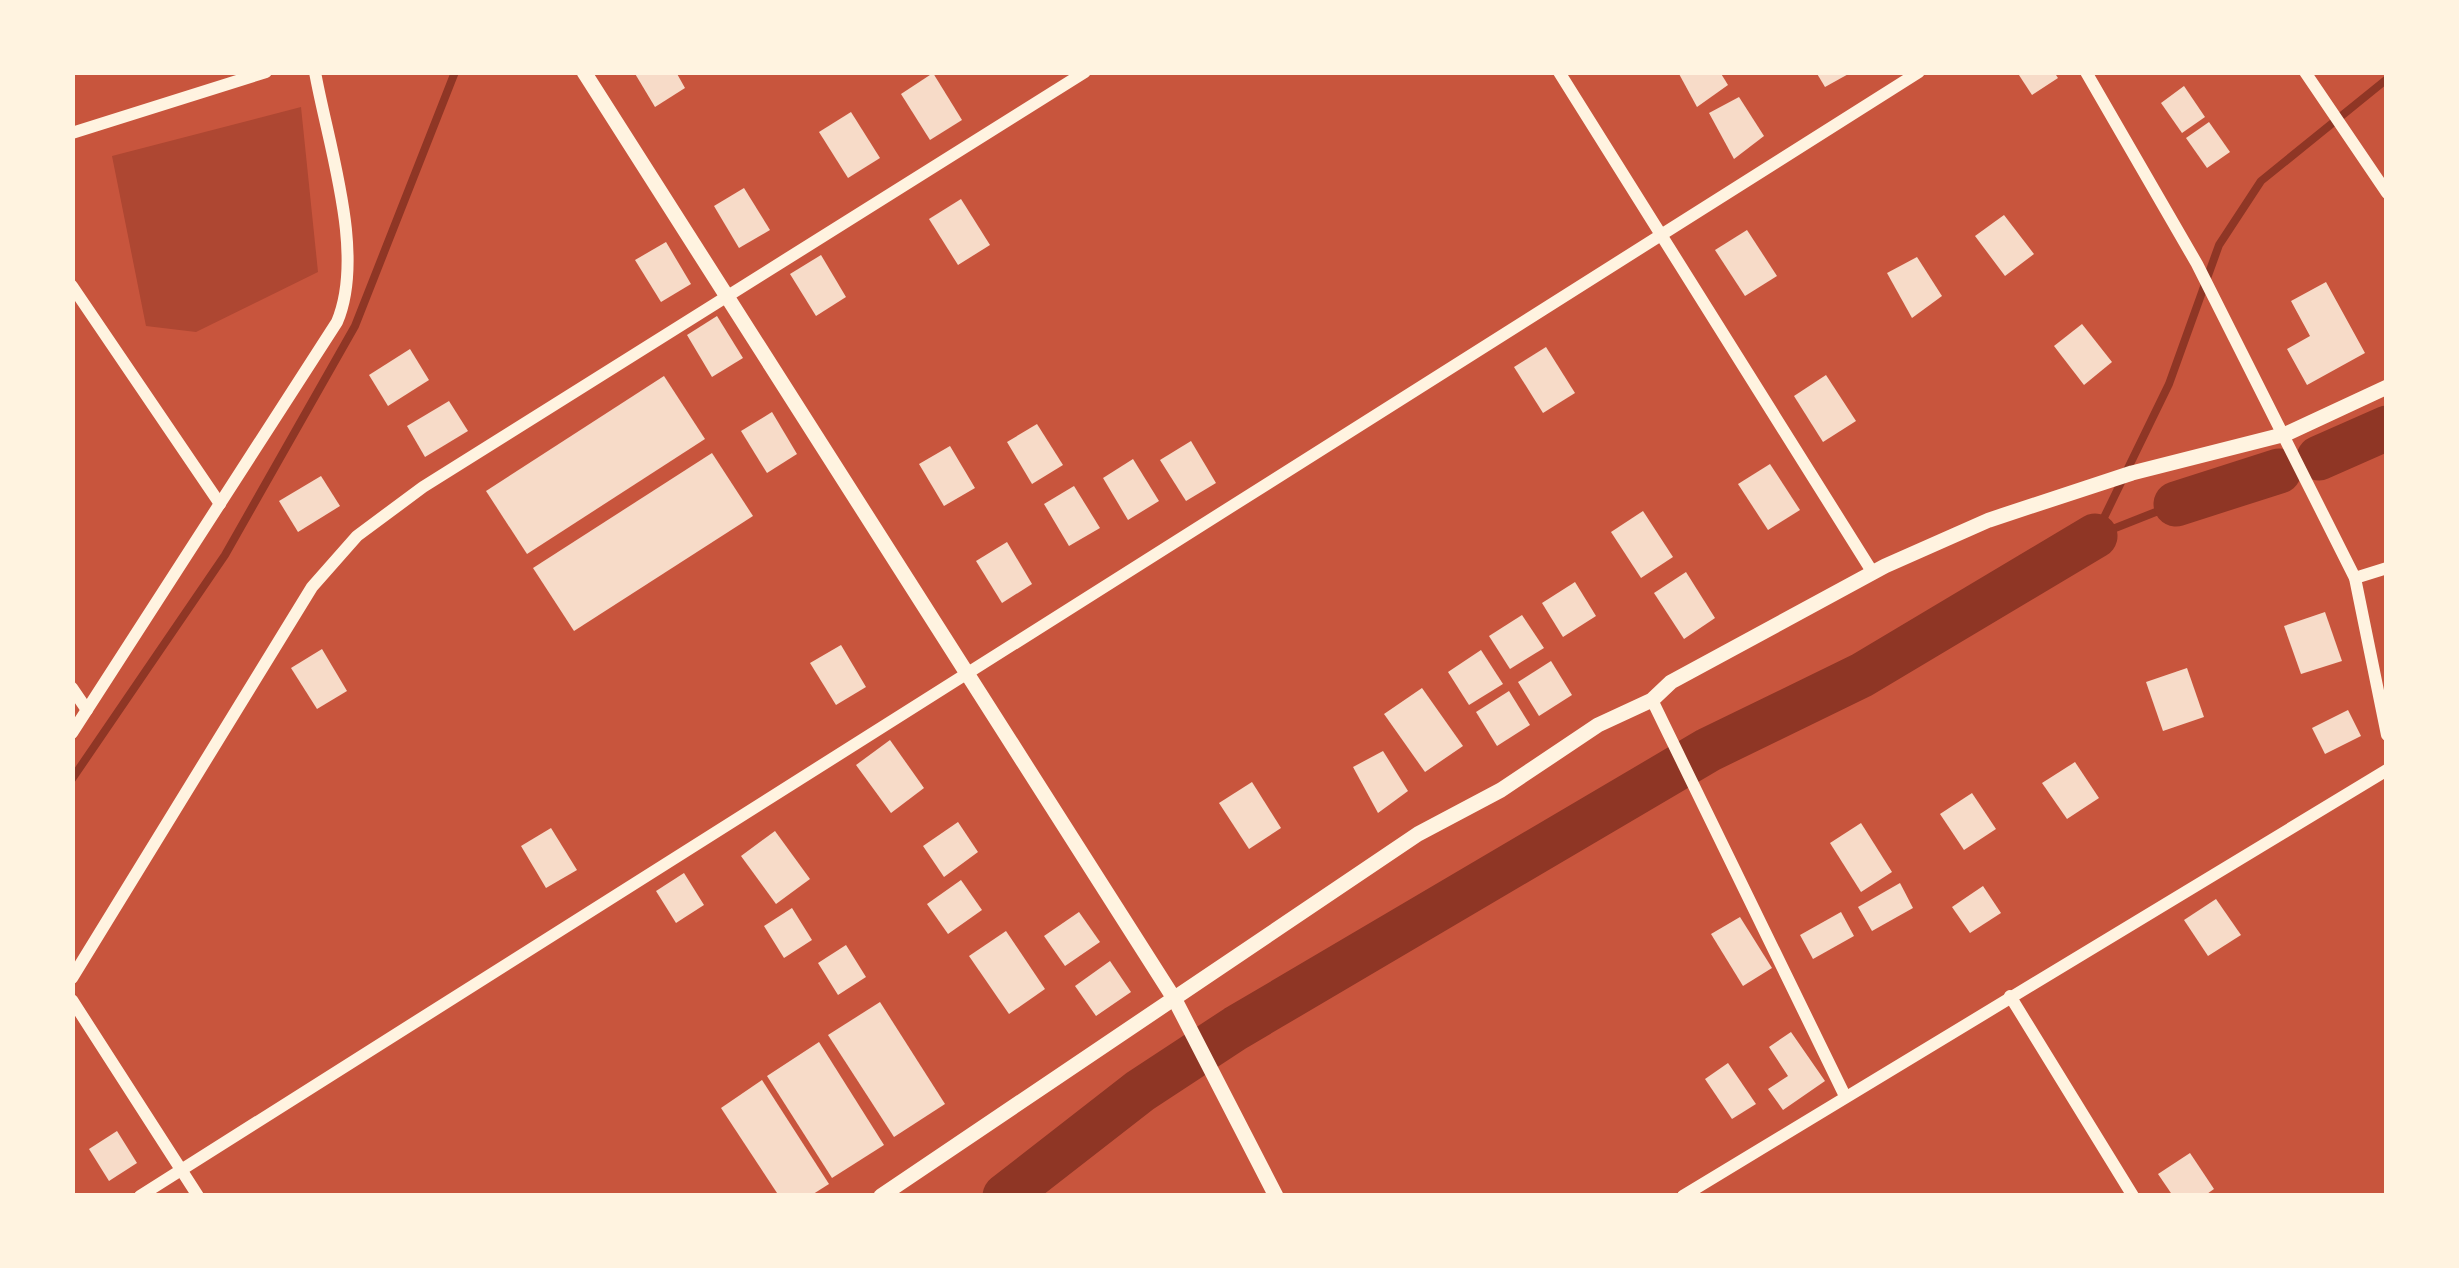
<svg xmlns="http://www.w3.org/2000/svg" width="2459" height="1268" font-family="'DejaVu Sans',sans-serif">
  <rect width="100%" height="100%" fill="#c8553d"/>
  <polygon fill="#ae4732" points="301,107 318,272 196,332 146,326 112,156"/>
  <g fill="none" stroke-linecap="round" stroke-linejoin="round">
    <g stroke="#8f3625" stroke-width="8">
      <polyline points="2176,504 2095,536 2169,384 2219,245 2261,181 2387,79"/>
      <polyline points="72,779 225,555 355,326 455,72"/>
    </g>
    <g stroke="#8f3625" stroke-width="45">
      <polyline points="2319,458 2387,428"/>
      <polyline points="2176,504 2279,471"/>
      <polyline points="1005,1196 1140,1091 1236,1028 1708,750 1862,675 2095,536"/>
    </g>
  </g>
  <g fill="#f7dbc8">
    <polygon points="634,72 676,72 685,88 655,107"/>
    <polygon points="1678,72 1720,72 1728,85 1697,107"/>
    <polygon points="1816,72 1852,72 1825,87"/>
    <polygon points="2017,72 2054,72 2058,78 2032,95"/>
    <polygon points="933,73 962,120 930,140 901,94"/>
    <polygon points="2184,86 2205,117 2182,133 2161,103"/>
    <polygon points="1739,97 1764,136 1734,159 1709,113"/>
    <polygon points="851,112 880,158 848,178 819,132"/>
    <polygon points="2209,122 2230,152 2207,168 2186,138"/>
    <polygon points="744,188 770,230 739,248 714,206"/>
    <polygon points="961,199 990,245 958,265 929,219"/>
    <polygon points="2004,215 2034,254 2005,276 1975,236"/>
    <polygon points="1747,230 1777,276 1745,296 1715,250"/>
    <polygon points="666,242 691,284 661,302 635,260"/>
    <polygon points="821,255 846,297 816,316 790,274"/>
    <polygon points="1917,257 1942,296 1912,318 1887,273"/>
    <polygon points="2326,282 2365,353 2307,385 2287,349 2310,336 2291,301"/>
    <polygon points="717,316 743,358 712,377 687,335"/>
    <polygon points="2082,324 2112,362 2084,385 2054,346"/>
    <polygon points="1546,347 1575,393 1543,413 1514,367"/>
    <polygon points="410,349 429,380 388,406 369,375"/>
    <polygon points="1826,375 1856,421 1823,442 1794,396"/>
    <polygon points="664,376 705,439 527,554 486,491"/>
    <polygon points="449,401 468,431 425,457 407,426"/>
    <polygon points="772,412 797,454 767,473 741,431"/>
    <polygon points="1037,424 1063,465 1032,484 1007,442"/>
    <polygon points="1191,441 1216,483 1186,501 1160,460"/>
    <polygon points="950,446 975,488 944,506 919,464"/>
    <polygon points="712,453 753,516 574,631 533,568"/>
    <polygon points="1133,459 1159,501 1128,520 1103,478"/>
    <polygon points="1770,464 1800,510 1768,530 1738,484"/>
    <polygon points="321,476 340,506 298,532 279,501"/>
    <polygon points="1074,486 1100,528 1069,546 1044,504"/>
    <polygon points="1643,511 1673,557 1641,578 1611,532"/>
    <polygon points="1007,542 1032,584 1002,603 976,561"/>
    <polygon points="1686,572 1715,618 1684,639 1654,593"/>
    <polygon points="1575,582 1596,616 1563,637 1542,603"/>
    <polygon points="2325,612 2342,661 2301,674 2284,626"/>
    <polygon points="1522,615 1544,648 1510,669 1489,636"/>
    <polygon points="841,645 866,687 836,705 810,663"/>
    <polygon points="322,649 347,691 317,709 291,668"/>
    <polygon points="1481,650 1503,684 1469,705 1448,672"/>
    <polygon points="1551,661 1572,695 1539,716 1518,682"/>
    <polygon points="2187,668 2204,717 2163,731 2146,682"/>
    <polygon points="1422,688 1463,746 1425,772 1384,714"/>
    <polygon points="1509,691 1530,725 1497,746 1476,712"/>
    <polygon points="2348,710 2361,736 2325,754 2312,728"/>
    <polygon points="890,740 924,788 891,813 856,765"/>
    <polygon points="1383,751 1408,791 1378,813 1353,767"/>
    <polygon points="2075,762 2099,798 2067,819 2042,783"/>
    <polygon points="1252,782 1281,828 1249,849 1219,803"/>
    <polygon points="1972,793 1996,829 1964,850 1940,814"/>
    <polygon points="958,822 978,852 944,877 923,846"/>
    <polygon points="1861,823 1892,872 1861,892 1830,843"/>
    <polygon points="551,828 577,870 546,888 521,846"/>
    <polygon points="775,831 810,879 776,904 741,856"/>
    <polygon points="684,873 704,905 676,923 656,891"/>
    <polygon points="961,880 982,910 948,934 927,904"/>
    <polygon points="1900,883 1913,908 1872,931 1858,907"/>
    <polygon points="1983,886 2001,913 1970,933 1952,907"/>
    <polygon points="2216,899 2241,935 2208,956 2184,920"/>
    <polygon points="792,908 812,940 784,958 764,926"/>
    <polygon points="1079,912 1100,942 1065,966 1044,936"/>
    <polygon points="1841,912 1854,936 1813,959 1800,935"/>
    <polygon points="1740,917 1772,968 1743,986 1711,934"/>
    <polygon points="1006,931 1045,989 1009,1014 969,956"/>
    <polygon points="846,945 866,977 838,995 818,963"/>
    <polygon points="1110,961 1131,992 1096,1016 1075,986"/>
    <polygon points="880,1002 945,1104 894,1137 828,1035"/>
    <polygon points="1791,1032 1825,1081 1783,1110 1768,1089 1788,1076 1769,1047"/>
    <polygon points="819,1042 884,1145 832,1178 767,1076"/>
    <polygon points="1728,1063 1756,1104 1732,1119 1705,1079"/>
    <polygon points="762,1080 829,1184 810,1196 779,1196 721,1108"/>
    <polygon points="117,1131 137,1163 109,1181 89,1149"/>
    <polygon points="2190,1153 2214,1189 2204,1196 2173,1196 2158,1174"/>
  </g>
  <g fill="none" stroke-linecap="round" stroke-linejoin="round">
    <g stroke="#fff3e0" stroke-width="12">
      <polyline points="1559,72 1873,573"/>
      <polyline points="2086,72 2197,264 2355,578 2387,735"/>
      <polyline points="2305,72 2387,193"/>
      <polyline points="72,133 266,72"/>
      <polyline points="72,286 220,504"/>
      <polyline points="2355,578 2387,568"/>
      <polyline points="72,688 87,710"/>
      <polyline points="1652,700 1845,1096"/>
      <path d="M72,733L337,322C366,254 328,145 315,72"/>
      <polyline points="72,978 312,587 357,536 423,487 1085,72"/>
      <polyline points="2010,996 2133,1196"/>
      <polyline points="72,1000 198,1196"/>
      <polyline points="140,1196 1919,72"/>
      <polyline points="1683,1196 2387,770"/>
    </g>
    <g stroke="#fff3e0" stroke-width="15">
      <polyline points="584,72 1175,1000 1276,1196"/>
      <polyline points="881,1196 1418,834 1501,790 1598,725 1652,700 1671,682 1885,566 1989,520 2132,473 2286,434 2387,387"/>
    </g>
  </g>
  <rect width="2459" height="1268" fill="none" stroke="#fff3e0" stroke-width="150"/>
</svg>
